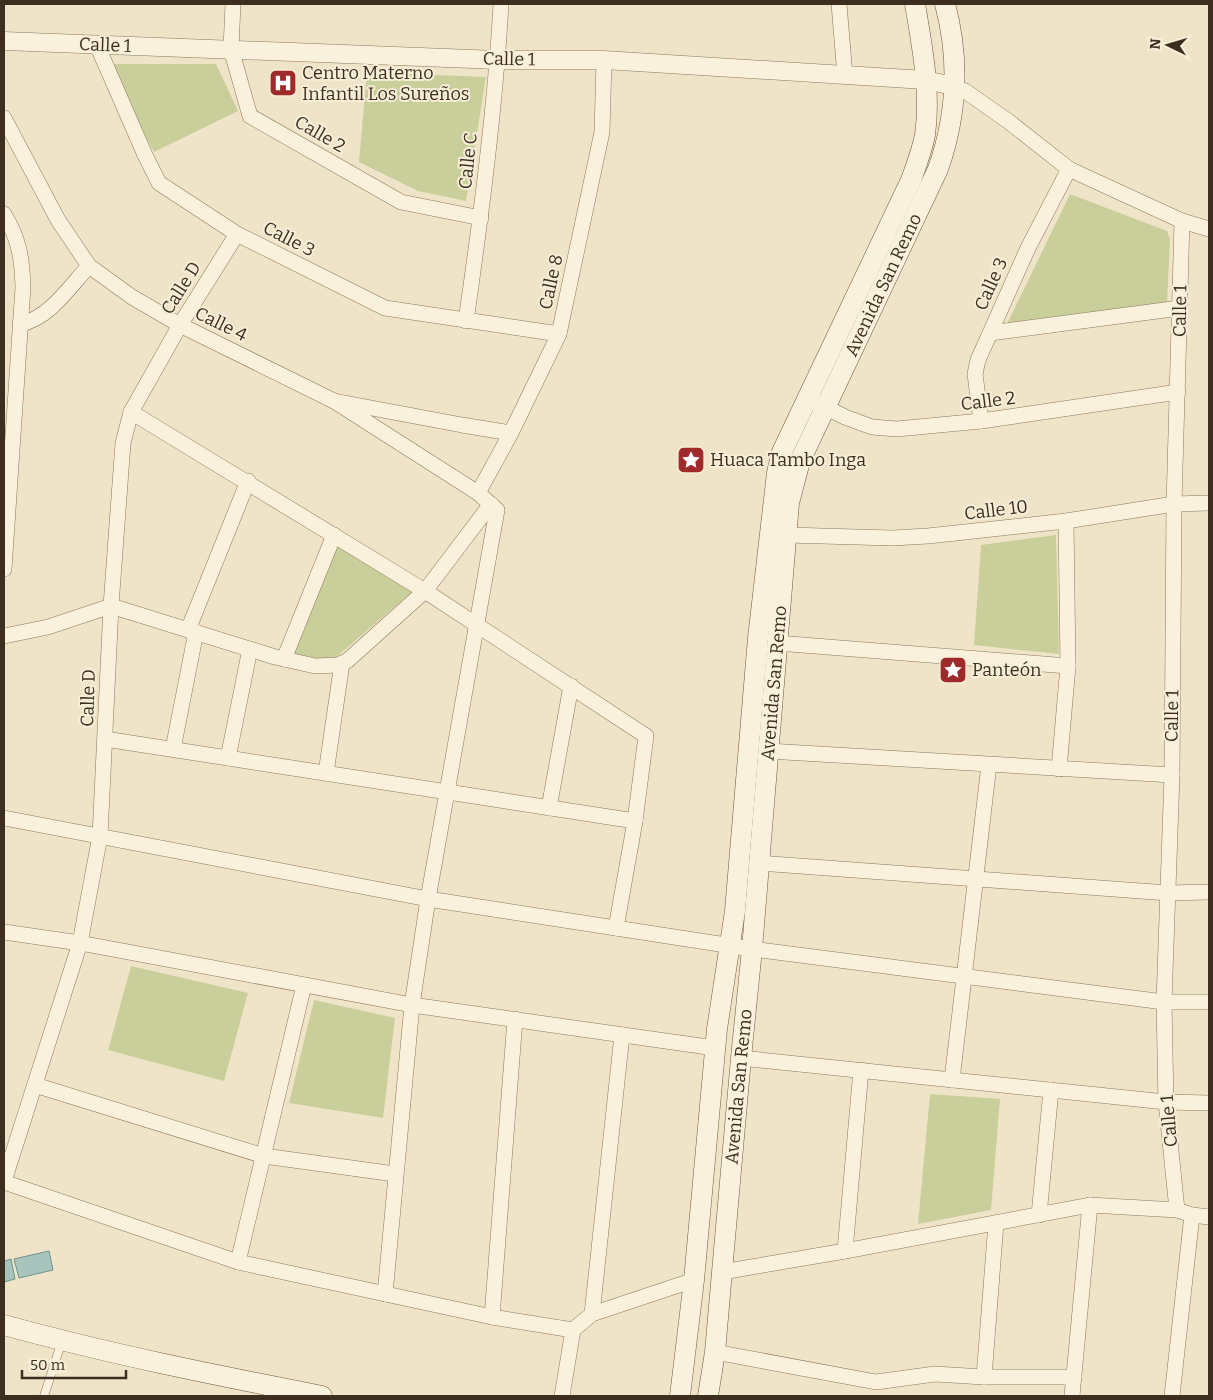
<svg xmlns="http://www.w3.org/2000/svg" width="1213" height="1400" font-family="Bitter,serif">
  <rect width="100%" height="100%" fill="#f0e4c8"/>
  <g fill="#c9cf9b">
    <polygon points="106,64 216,64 238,111 154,152"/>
    <polygon points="367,72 486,77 466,201 418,191 359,162"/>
    <polygon points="1070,194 1167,231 1170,239 1167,303 1007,324"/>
    <polygon points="1056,535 1059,654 974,645 981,545"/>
    <polygon points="335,545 413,591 334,659 316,658 290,653"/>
    <polygon points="131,966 248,993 224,1081 108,1050"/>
    <polygon points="314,1000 395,1018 383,1118 289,1103"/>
    <polygon points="930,1094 1000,1099 991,1210 918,1224"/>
  </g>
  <g fill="#a9c4bc" stroke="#6f938a">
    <polygon points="49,1251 53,1270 19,1278 14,1259"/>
    <polygon points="11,1259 15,1279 4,1282 4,1261"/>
  </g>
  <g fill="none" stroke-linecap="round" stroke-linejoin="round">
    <defs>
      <polyline id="service" points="44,1396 62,1341"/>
      <g id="minor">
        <polyline points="233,4 231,49 250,116 401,202 481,218"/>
        <polyline points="839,4 845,76"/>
        <polyline points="97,45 145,155 159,183 237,234 385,308 559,334"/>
        <polyline points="954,86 965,91 1008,121 1069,169 1182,221 1209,229"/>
        <polyline points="4,118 58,220 89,266 132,297 180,325 334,401 462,425 511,433"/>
        <path d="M4,214C19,239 22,257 23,287L4,569"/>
        <path d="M466,321C481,216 495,110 501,4"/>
        <path d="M20,324C49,319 70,286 89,266"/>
        <polyline points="990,333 1180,308"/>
        <polyline points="334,401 478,493 497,510 428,899 412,1005 385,1294"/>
        <polyline points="817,403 845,417 872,427 897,429 981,421 1178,392"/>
        <polyline points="131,412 425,591 646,736 635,821 616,928"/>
        <polyline points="981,421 975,374 978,360 1028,248 1069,169"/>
        <polyline points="478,493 511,433 559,334 602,132 604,60"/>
        <polyline points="787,535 892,538 928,536 1066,521 1174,504 1209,503"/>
        <polyline points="188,630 248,481"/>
        <polyline points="4,636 48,627 111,606 275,657 315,666 338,665 347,661 425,591 491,504"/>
        <polyline points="777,643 1068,666"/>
        <polyline points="284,659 334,535"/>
        <polyline points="105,739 635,821"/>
        <polyline points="173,749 196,632"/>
        <polyline points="768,751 1172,775"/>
        <polyline points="228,758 250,649"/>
        <polyline points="1059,769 1068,666 1066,521"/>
        <polyline points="326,773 342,663"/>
        <polyline points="549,808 571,686"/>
        <polyline points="4,818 428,899 752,949 1164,1002 1209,1002"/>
        <polyline points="759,863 1168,893 1209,892"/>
        <polyline points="4,932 80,943 412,1005 715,1048"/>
        <polyline points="741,1058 1166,1102 1209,1103"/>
        <polyline points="952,1080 989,765"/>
        <polyline points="35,1085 264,1156 395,1174"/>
        <polyline points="4,1181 80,943 100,836 111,606 123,443 131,412 180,325 237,234"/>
        <polyline points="4,1182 238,1262 492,1317 573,1330"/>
        <polyline points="1177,1210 1166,1102 1164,1002 1172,775 1174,504 1182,221"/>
        <polyline points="1039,1215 1051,1090"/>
        <polyline points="845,1251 861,1070"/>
        <polyline points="238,1262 304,985"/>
        <polyline points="722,1272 845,1251 1090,1205 1177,1210 1192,1215 1209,1217"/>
        <polyline points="592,1314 622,1035"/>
        <polyline points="492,1317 515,1019"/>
        <polyline points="715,1352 876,1382 935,1374 984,1377 1074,1377"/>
        <polyline points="984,1377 996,1223"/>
        <polyline points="562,1396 573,1330 592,1314 694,1280"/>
        <polyline points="1072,1396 1090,1205"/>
        <polyline points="1172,1396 1192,1215"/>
      </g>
      <polyline id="tertiary" points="4,41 498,60 604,60 925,80 954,86"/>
      <g id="secondary">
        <path d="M4,1325C109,1354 215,1375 322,1396"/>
        <path d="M680,1396L694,1280L717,1029L735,911L758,638L777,473L782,452L911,180C916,166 922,151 925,135C931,92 922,46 915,4"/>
        <path id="s1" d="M708,1396L715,1352L722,1272L741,1058L752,949L789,503L800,461L938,169C957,115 960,60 945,4"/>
      </g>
    </defs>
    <use href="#service" stroke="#8d765c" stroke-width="9"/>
    <use href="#minor" stroke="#8d765c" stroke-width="16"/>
    <use href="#tertiary" stroke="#8d765c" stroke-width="19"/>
    <use href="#secondary" stroke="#6f573f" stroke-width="21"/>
    <use href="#service" stroke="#faf1dc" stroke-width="8"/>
    <use href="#minor" stroke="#faf1dc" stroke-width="15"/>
    <use href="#tertiary" stroke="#faf1dc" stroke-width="18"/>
    <use href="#secondary" stroke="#faf1dc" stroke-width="20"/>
  </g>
  <defs>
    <symbol id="hospital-square" viewBox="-11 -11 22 22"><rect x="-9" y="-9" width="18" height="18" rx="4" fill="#9e2a2b" stroke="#f7eed8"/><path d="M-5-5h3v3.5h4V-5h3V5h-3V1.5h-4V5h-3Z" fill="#fff"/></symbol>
    <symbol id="sight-square" viewBox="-11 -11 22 22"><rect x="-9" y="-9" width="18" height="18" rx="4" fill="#9e2a2b" stroke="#f7eed8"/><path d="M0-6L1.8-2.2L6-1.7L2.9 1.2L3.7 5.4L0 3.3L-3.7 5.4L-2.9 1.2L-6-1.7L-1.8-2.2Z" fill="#fff"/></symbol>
  </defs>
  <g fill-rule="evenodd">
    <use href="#hospital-square" x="267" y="67" width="32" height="32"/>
    <use href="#sight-square" x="675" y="444" width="32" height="32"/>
    <use href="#sight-square" x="937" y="654" width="32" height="32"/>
  </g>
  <g text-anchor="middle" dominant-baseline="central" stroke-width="4" stroke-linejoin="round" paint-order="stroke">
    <g font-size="18" fill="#3d2e20" stroke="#f7eed8">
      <text transform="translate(105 45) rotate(2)">Calle 1</text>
      <text transform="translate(509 59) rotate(1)">Calle 1</text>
      <text transform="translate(320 134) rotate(30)">Calle 2</text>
      <text transform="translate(468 161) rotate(-84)">Calle C</text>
      <text transform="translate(289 239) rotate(27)">Calle 3</text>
      <text transform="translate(551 282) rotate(-78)">Calle 8</text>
      <text transform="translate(991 284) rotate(-66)">Calle 3</text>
      <text stroke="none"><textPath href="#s1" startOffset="1135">Avenida San Remo</textPath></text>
      <text transform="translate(181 288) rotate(-58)">Calle D</text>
      <text transform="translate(1180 311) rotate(-89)">Calle 1</text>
      <text transform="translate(221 324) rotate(26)">Calle 4</text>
      <text transform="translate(988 401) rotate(-7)">Calle 2</text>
      <text transform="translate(996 510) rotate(-7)">Calle 10</text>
      <text stroke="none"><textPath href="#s1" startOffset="716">Avenida San Remo</textPath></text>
      <text transform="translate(88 698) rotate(-88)">Calle D</text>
      <text transform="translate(1172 716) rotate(-89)">Calle 1</text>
      <text stroke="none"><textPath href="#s1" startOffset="311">Avenida San Remo</textPath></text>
      <text transform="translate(1169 1121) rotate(-95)">Calle 1</text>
    </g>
    <g font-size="18" fill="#3d2e20" stroke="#f7eed8" text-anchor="start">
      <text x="302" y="73">Centro Materno<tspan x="302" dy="21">Infantil Los Sureños</tspan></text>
      <text x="710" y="460">Huaca Tambo Inga</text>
      <text x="972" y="670">Panteón</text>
    </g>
  </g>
  <rect width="1213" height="1400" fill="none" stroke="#3d2e20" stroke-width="10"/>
  <g transform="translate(1168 45) rotate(275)" stroke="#f7eed8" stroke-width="4" paint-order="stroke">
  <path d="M0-4L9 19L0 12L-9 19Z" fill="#3d2e20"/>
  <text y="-8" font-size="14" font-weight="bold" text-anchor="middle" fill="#3d2e20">N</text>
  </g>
  <path d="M22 1370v8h104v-8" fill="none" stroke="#3d2e20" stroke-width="2.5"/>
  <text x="30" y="1370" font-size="15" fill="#3d2e20" stroke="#f7eed8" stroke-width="4" paint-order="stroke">50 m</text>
</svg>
